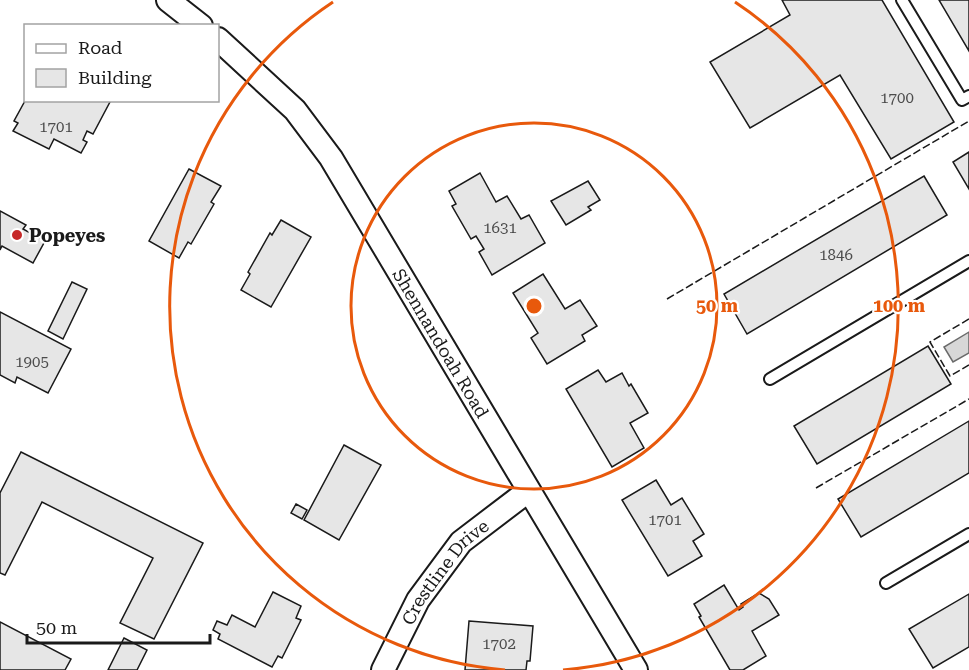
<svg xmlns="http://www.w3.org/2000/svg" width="969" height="670" font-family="'Roboto Serif',serif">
  <rect width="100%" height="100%" fill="#fff"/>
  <polygon fill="#d7d7d7" stroke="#6a6a6a" stroke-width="1.5" points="969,332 969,353 953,362 944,347"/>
  <g fill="#e6e6e6" stroke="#1a1a1a" stroke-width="1.5">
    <polygon points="782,0 882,0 954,122 891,159 840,75 750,128 710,62 790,15"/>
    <polygon points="939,0 969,0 969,51"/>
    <polygon points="26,99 26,100 111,100 93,134 87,131 83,140 87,142 81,153 54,139 49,149 13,131 18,123 14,121"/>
    <polygon points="969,152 969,189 953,162"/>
    <polygon points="189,169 221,186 211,202 214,204 191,244 188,242 179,258 149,241"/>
    <polygon points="480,173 496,202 507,196 521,219 529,215 545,243 492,275 479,252 484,249 476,236 471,239 452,206 456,204 449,191"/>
    <polygon points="924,176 947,215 747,334 724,294"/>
    <polygon points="588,181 600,200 588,207 591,210 566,225 551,201"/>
    <polygon points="0,211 26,225 23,229 45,241 33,263 2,246 0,250"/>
    <polygon points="281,220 311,237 271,307 241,290 250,274 248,272 270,233 272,235"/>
    <polygon points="543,274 565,309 580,300 597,326 582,335 585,341 547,364 531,338 538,333 513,293"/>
    <polygon points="72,282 87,289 63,339 48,331"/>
    <polygon points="0,312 71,349 48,393 17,377 15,383 0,375"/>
    <polygon points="928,346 951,384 817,464 794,426"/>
    <polygon points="598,370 606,382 622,373 629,386 631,384 648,413 630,423 644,448 612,467 566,389"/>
    <polygon points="969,421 969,473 861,537 838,499"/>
    <polygon points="344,445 381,465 339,540 304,520"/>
    <polygon points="21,452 203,543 154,639 120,623 153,558 42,502 5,575 0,573 0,493"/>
    <polygon points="656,480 671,505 682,498 704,534 693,541 702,556 668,576 622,500"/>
    <polygon points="296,504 307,510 302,519 291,513"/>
    <polygon points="724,585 739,610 743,607 741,604 759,593 769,599 779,615 752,631 766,656 743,670 730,670 699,617 701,616 694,604"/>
    <polygon points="273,592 301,606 296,618 301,620 282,658 278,656 272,667 218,639 220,634 213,630 217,621 227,625 232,615 255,627"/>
    <polygon points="969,594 969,647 933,668 909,629"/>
    <polygon points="469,621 533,626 530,661 527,661 526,670 465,670"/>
    <polygon points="0,622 71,659 65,670 0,670"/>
    <polygon points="124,638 147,650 137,670 108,670"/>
  </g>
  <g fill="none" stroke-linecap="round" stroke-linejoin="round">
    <defs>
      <g id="service">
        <polyline points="902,0 962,100 969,96"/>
        <polyline points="770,379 969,261"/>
        <polyline points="886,583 969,534"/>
      </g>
      <g id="minor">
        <polyline points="168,0 201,26"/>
        <path id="s1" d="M218,39L295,110L331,158L636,670"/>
        <path id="s2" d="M383,670L418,600L461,542L528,491"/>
      </g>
    </defs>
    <use href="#service" stroke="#1a1a1a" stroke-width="14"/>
    <use href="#minor" stroke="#1a1a1a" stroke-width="26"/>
    <use href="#service" stroke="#fff" stroke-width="10"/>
    <use href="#minor" stroke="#fff" stroke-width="22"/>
    <g stroke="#1a1a1a" stroke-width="1.5" stroke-dasharray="8 3" stroke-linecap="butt">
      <polyline points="667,299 969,121"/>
      <polyline points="969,319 930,342 950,376 969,365"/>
      <polyline points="816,488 969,399"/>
    </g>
  </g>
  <g fill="none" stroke="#e8590c" stroke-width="3">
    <circle cx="534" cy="306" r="183"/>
    <path d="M505 670A365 365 0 0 1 333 2M735 2A365 365 0 0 1 563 670"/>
  </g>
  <circle fill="#c62828" stroke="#fff" stroke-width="2" cx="17" cy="235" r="6"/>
  <g text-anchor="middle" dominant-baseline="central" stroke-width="4.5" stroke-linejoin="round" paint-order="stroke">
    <g font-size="15" fill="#4d4d4d">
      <text x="897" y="98">1700</text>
      <text x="56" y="127">1701</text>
      <text x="500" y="228">1631</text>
      <text x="836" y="255">1846</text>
      <text x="32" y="362">1905</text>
      <text x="665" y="520">1701</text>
      <text x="499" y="644">1702</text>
    </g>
    <g font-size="18" font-weight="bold" fill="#1a1a1a" stroke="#fff" text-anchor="start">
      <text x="29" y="235">Popeyes</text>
    </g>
    <g font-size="18" fill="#1a1a1a" stroke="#fff">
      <text stroke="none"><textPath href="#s1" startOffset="380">Shennandoah Road</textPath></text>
      <text stroke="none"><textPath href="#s2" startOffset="117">Crestline Drive</textPath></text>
    </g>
  </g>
  <circle cx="534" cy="306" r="9" fill="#e8590c" stroke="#fff" stroke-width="3"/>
  <g font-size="18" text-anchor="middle" font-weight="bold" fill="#e8590c" stroke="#fff" stroke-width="4.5" stroke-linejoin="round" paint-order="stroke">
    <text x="717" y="312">50 m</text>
    <text x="899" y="312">100 m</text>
  </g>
  <rect x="24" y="24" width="195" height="78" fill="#ffffff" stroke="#a3a3a3" stroke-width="1.5"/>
  <rect x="36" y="44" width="30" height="9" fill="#ffffff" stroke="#a3a3a3" stroke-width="1.5"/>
  <text x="78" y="54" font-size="18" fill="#1a1a1a">Road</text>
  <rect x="36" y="69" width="30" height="18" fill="#e6e6e6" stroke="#a3a3a3" stroke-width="1.5"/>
  <text x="78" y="84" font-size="18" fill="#1a1a1a">Building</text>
  <path d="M27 634v9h183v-9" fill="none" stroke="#1a1a1a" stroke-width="3"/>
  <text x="36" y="634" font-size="18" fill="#1a1a1a" stroke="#ffffff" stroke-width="4.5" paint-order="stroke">50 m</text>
</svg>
